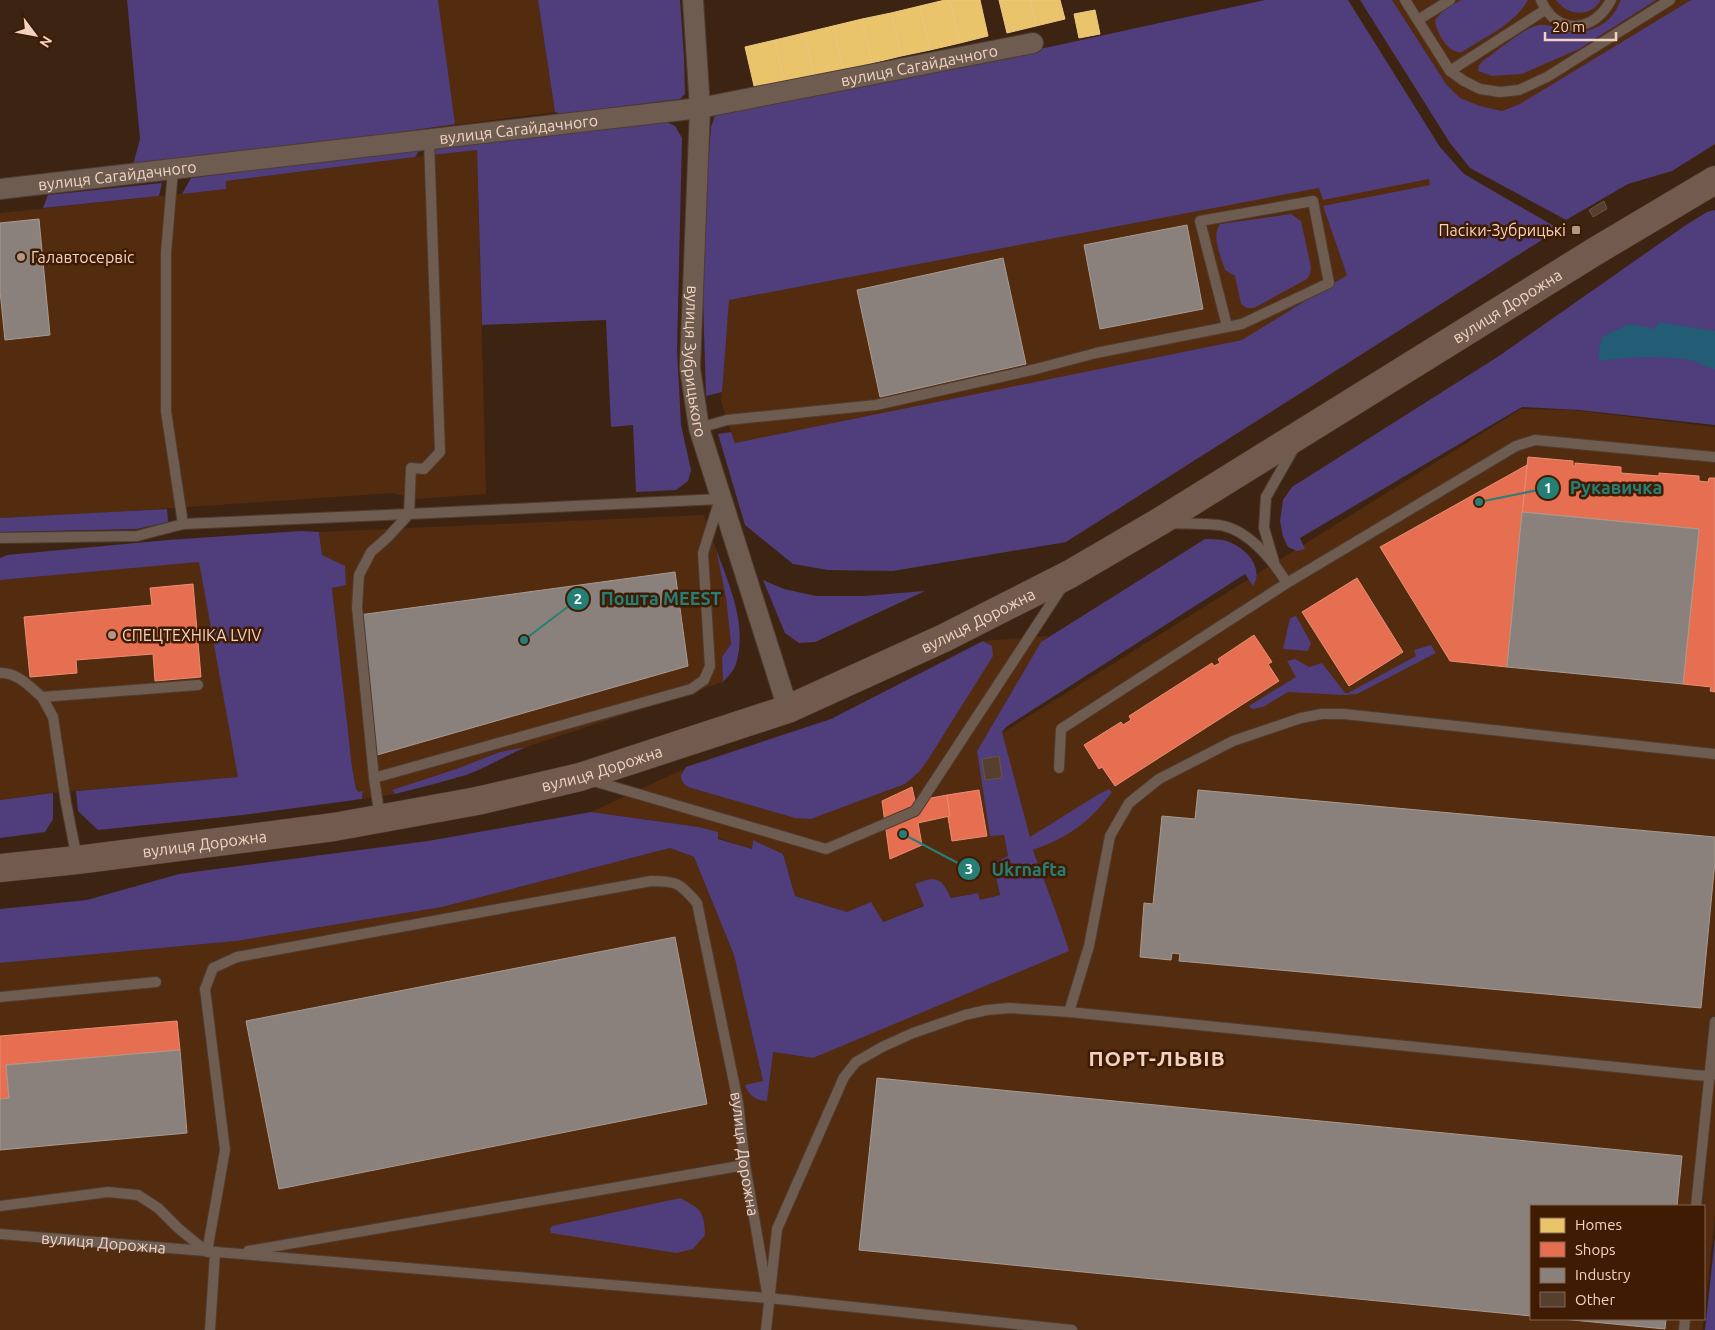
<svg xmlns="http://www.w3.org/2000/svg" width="1715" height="1330" font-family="Ubuntu,sans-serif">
  <rect width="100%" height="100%" fill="#3d2412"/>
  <g fill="#532b0f">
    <polygon points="341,0 538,0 555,112 414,130"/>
    <polygon points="1377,0 1715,0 1715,3 1473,151"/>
    <polygon points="477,149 486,494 416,499 392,493 72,515 0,518 0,213 226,189 226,181"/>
    <polygon points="1428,167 1440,248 931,554 753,498 721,401 728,300"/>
    <polygon points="1521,409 1572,410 1715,427 1715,1215 1704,1318 1704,1206 1531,1206 1531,1319 1704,1319 1702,1330 0,1330 0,963 236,941 442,907 670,848 694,857 734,955 763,1081 772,1052 813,1058 1060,923 1033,850 1002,733"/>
    <polygon points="704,515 716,549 726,598 731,644 722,657 723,682 526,747 500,752 456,769 392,790 395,794 362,799 363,792 359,792 356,790 352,767 332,588 346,585 322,555 319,532"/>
    <polygon points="199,561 239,777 60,792 0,800 0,580"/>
    <polygon points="1049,636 1041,642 977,751 991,836 1004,834 1008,856 993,863 1000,895 980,900 977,893 951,898 945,886 924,905 883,922 870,903 847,912 795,896 783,854 753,841 752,849 718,838 699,827 591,812 684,769 682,772 687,787 795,817 811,819 905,784 919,772 952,719 987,642 983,641"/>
  </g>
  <g fill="#503d7b">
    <polygon points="127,0 438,0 455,124 362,138 133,165 140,139"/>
    <polygon points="538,0 680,0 684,57 685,94 680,99 561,114 555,112"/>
    <polygon points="1265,0 1348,0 1440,147 1464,174 1559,229 1066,542 893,571 828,570 793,564 745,525 718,434 731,432 735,443 1242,340 1347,275 1323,206 1430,185 1429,179 1323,200 1319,188 729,300 722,392 706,396 703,299 703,231 711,127 716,113 816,91 1054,46"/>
    <polygon points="1360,0 1392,0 1446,84 1460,98 1480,106 1502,111 1520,104 1691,0 1715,0 1715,144 1672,171 1628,184 1566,220 1470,168 1450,143"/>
    <path d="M1461,0H1528C1514,25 1485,37 1462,52C1448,54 1436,32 1435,20L1443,11Z"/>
    <path d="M1556,0H1601C1590,18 1568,16 1556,0Z"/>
    <path d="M1621,0H1656L1579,49L1522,74L1492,76L1478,71L1479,65L1484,60C1499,50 1521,29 1539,25C1550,23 1559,30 1569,32C1587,34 1607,26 1616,10C1618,7 1619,3 1621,0Z"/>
    <polygon points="666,122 675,126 682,138 677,350 681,425 691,470 688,481 676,490 636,492 633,425 611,427 606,320 482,325 477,150 432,155 436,149 471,143"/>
    <polygon points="421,149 415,157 226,181 226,189 182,194 191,178"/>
    <polygon points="162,183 159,196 43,208 48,195"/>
    <polygon points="1715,210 1715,425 1579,410 1522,407 1300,538 1305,549 1297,551 1288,547 1283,537 1280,521 1283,500 1292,487 1499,356 1686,225 1707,212"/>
    <path d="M1291,214L1301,221L1311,267L1310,274L1307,279L1254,308H1247L1241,304L1235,276L1225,270C1221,256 1211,237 1220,224Z"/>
    <polygon points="167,509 168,522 137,529 0,532 0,518"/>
    <polygon points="301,531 319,532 322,555 345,566 346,585 332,588 352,767 356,789 359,792 363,791 362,799 243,815 98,830 78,811 76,791 238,777 199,562 0,580 0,558 7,555 168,540"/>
    <path d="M1205,539C1211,539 1217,539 1222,540C1241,543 1266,566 1253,586L1245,574L1006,727L1002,732L1030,837L1099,794L1109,789L1112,792C1089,823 1069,837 1033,850L1060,923L1069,951L813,1058L773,1052L767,1101C755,1100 749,1096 745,1085L763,1081L734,955L694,857L670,848L442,907L236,941L0,963V909L87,900L179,874L428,841L591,812L699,827L718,832V839L752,849L753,840L783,854L795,896L847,912L871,902L883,922L924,906L915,884C936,876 941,877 951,898L978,893L980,900L1000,895L993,863L1008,856L1004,835L990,836L977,751L1041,642Z"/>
    <path d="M716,549C729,584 748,626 736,664C734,671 727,677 723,682L722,657L731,644L726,598Z"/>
    <polygon points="763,580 784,589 816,596 864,596 925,591 815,642 799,643 785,633"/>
    <polygon points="1296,616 1311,643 1308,651 1283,649 1290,618"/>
    <path d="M983,641L992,646L993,656L929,758L919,772L905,784L811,819L795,818L691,788C685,786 681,782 681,775L686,767L831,719Z"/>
    <polygon points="1431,645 1436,653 1357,694 1345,695 1288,692 1263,707 1252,709 1249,706 1296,677 1287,661 1295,659 1309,667 1322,663 1345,693 1348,693 1416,656 1414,650"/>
    <path d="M526,747C505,756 488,767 466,775C443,782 418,788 395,794L392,790L456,769L500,752Z"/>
    <polygon points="53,793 53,819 45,832 0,838 0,800"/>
    <path d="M680,1198C701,1209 704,1211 705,1235L693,1249L676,1253L551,1233L550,1229L552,1226Z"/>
    <polygon points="1715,1238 1715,1330 1705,1330"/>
  </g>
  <path fill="#235c75" d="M1659,322L1715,331V369C1705,368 1699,361 1690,360C1659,355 1630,357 1599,361V350L1602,337L1629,324L1656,329Z"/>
  <g fill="#e9c46a" stroke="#ecc884">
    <polygon points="945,0 950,0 960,43 930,50 920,6"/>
    <polygon points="950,0 980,0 988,36 960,43"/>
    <polygon points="999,0 1030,0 1036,26 1007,33"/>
    <polygon points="1030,0 1060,0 1065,19 1036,26"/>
    <polygon points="920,6 930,50 901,56 891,13"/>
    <polygon points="1095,10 1100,34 1079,38 1074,14"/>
    <polygon points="891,13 901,56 872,63 862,19"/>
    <polygon points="862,19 872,63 843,70 833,26"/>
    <polygon points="833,26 843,70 814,77 804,33"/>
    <polygon points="804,33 814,77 784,83 775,40"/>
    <polygon points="775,40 784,83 755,90 745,47"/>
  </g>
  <g fill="#e76f51" stroke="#ea8d73">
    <polygon points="1528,457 1573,461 1573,466 1575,466 1575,463 1621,467 1621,473 1659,476 1659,473 1699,476 1699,481 1708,482 1709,478 1715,478 1715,692 1710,691 1711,687 1683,684 1699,529 1522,512"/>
    <polygon points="1527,465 1507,667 1450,661 1380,547"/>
    <polygon points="1357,578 1403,652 1349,686 1302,612"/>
    <polygon points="193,584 201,677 155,681 153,654 76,660 77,673 30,677 24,617 152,605 150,588"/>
    <polygon points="1254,635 1272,662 1268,664 1279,681 1115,786 1102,767 1099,769 1084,745 1121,722 1123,725 1131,720 1129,716 1212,663 1214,666 1220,663 1218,659"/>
    <polygon points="912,787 915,801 947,795 950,816 918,823 922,845 890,859 882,801"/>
    <polygon points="979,790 987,836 952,841 948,817 950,816 947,795"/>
    <polygon points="177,1021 180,1050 6,1065 9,1098 0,1099 0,1036"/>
  </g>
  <g fill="#8a817c" stroke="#a99a91">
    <polygon points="39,219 50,335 5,340 0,291 0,223"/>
    <polygon points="1187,225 1203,309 1100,329 1084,245"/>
    <polygon points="1003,258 1026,364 880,397 857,290"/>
    <polygon points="1522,512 1699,529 1683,684 1507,667"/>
    <polygon points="675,572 688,666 377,755 359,615"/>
    <polygon points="1198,790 1715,837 1715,861 1701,1008 1179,961 1180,954 1172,953 1171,960 1140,957 1144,903 1153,904 1162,816 1195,819"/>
    <polygon points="675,937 707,1104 279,1189 246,1021"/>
    <polygon points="180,1050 187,1133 0,1150 0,1099 9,1098 6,1065"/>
    <polygon points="877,1078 1682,1156 1677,1206 1531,1206 1531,1316 859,1250"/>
    <polygon points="1562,1319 1666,1319 1665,1329"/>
  </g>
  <g fill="#573f2e" stroke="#695345">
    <polygon points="1604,201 1607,209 1593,217 1589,210"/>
    <polygon points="999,756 1002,778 985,780 982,759"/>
  </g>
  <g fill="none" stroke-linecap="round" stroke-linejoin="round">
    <defs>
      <g id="lane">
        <polyline points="1405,0 1450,71 1464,81 1480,89 1500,92 1519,90 1547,77 1670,0"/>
        <path d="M1541,0C1556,36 1594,33 1611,0"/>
        <polyline points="1418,20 1450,0"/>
        <polyline points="1450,71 1545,10"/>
        <polyline points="173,170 166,253 166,411 183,524"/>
        <polyline points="699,428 727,420 876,405 1036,369 1096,353 1242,324 1329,283 1313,201 1200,221 1227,326"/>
        <path d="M1169,523C1184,524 1211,523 1224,526C1251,533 1273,561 1287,583"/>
        <polyline points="0,538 137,536 183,524 409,514 411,468 424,469 440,452 429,140"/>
        <polyline points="1274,562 1264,528 1266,497 1295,446"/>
        <path d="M0,673C17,672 30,687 42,697"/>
        <polyline points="1059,768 1061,729 1287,583 1516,446 1535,440 1715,457"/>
        <polyline points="374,778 357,607 359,575 371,552 388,537 409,514 720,499 703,553 710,666 704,680 691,689 374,778 380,818"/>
        <polyline points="590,780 826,849 915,811 1062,587"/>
        <polyline points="77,859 66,803 53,717 42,697 198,685"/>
        <polyline points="0,997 156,982"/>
        <polyline points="1069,1012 1089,946 1110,836 1129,803 1159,779 1233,741 1301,718 1322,714 1344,714 1715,754"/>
        <polyline points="0,1206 108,1192 138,1195 158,1208 178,1228 207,1252"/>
        <polyline points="1696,1206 1715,1022"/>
        <path id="s1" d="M0,1234L768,1298L1072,1330"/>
        <polyline points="248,1251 745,1165"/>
        <path id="s2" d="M207,1252L225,1150L205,989L213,968L237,957L651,881C677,881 680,883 697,903L738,1102L745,1165L768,1298"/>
        <polyline points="210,1330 215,1253"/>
        <polyline points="766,1330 777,1229 844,1077 856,1062 882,1047 913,1033 965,1015 987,1010 1010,1008 1069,1012 1695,1075 1709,1076 1715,1074"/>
        <polyline points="1684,1330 1685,1319"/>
      </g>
      <g id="street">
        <path id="s3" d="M693,0L700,108L690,368L699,428L788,709"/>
        <path id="s4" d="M0,189L700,108L1033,43"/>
      </g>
      <g id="primary">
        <path id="s5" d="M0,868L77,860L334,827L477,801L580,777L788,709L944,638L1070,574L1159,522L1594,252L1715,180"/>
      </g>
    </defs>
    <use href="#lane" stroke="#4f3c30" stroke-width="12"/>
    <use href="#street" stroke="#4f3c30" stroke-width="22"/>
    <use href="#primary" stroke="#4f3c30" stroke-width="29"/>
    <use href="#lane" stroke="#6f5c50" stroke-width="10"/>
    <use href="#street" stroke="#6f5c50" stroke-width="20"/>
    <use href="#primary" stroke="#725b4e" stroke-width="28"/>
  </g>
  <g fill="#b39684" stroke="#3e1b02" stroke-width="2">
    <rect x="1571" y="225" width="10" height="10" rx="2.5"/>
    <circle cx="21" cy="257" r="5"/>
    <circle cx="112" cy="635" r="5"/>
  </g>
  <g text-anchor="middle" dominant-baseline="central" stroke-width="5" stroke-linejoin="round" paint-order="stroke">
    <g font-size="16" fill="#f2d3c2" stroke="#3e1b02">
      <text stroke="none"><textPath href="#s4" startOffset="928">вулиця Сагайдачного</textPath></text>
      <text stroke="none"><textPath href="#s4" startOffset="522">вулиця Сагайдачного</textPath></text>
      <text stroke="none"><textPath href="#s4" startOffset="118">вулиця Сагайдачного</textPath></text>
      <text stroke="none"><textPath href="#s5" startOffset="1632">вулиця Дорожна</textPath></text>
      <text stroke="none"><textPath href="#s3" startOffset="362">вулиця Зубрицького</textPath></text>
      <text stroke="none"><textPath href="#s5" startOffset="1016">вулиця Дорожна</textPath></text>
      <text stroke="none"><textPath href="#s5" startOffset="611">вулиця Дорожна</textPath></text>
      <text stroke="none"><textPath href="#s5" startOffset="206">вулиця Дорожна</textPath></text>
      <text stroke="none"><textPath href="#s2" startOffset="1045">вулиця Дорожна</textPath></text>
      <text stroke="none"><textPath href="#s1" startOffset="104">вулиця Дорожна</textPath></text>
    </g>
    <g font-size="16" fill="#f2d3c2" stroke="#3e1b02" text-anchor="start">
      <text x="1566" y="230" text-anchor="end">Пасіки-Зубрицькі</text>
      <text x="31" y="257">Галавтосервіс</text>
      <text x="122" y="635">СПЕЦТЕХНІКА LVIV</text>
    </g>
    <g font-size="21" font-weight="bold" letter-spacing="1" fill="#f2d3c2" stroke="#3e1b02">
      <text x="1157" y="1058">ПОРТ-ЛЬВІВ</text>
    </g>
  </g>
  <path fill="none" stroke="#267f76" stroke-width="2" d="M1479 502L1548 488M524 640L578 599M903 834L969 869"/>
  <g fill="#267f76" stroke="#3e1b02" stroke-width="2">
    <circle cx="1479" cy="502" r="5"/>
    <circle cx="524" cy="640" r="5"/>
    <circle cx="903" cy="834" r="5"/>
    <circle cx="1548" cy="488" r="12"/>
    <circle cx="578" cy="599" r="12"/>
    <circle cx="969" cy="869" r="12"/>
  </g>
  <g font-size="15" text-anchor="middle" font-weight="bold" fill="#fff">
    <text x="1548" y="493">1</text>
    <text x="578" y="604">2</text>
    <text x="969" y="874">3</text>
  </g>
  <g font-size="18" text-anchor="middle" font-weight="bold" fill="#267f76" stroke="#3e1b02" stroke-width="5" stroke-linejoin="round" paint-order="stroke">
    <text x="1616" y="494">Рукавичка</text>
    <text x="661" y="605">Пошта MEEST</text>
    <text x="1029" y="876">Ukrnafta</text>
  </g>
  <rect x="1530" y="1205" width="175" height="115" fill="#3e1b02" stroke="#86654f"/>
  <rect x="1540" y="1218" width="25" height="15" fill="#e9c46a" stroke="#86654f"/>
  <text x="1575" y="1230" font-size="15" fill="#f2d3c2">Homes</text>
  <rect x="1540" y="1242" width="25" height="15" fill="#e76f51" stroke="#86654f"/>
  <text x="1575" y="1255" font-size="15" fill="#f2d3c2">Shops</text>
  <rect x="1540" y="1268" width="25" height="15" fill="#8a817c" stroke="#86654f"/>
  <text x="1575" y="1280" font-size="15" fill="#f2d3c2">Industry</text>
  <rect x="1540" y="1292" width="25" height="15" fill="#573f2e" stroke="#86654f"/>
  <text x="1575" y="1305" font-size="15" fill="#f2d3c2">Other</text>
  <g transform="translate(35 35) rotate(122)" stroke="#3e1b02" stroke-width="4" paint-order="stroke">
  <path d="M0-4L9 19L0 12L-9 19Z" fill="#f2d3c2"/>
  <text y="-8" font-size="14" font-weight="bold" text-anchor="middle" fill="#f2d3c2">N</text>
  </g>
  <path d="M1545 32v8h71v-8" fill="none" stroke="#f2d3c2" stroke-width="2.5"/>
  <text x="1552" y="32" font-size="15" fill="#f2d3c2" stroke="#3e1b02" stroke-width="4" paint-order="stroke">20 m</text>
</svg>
